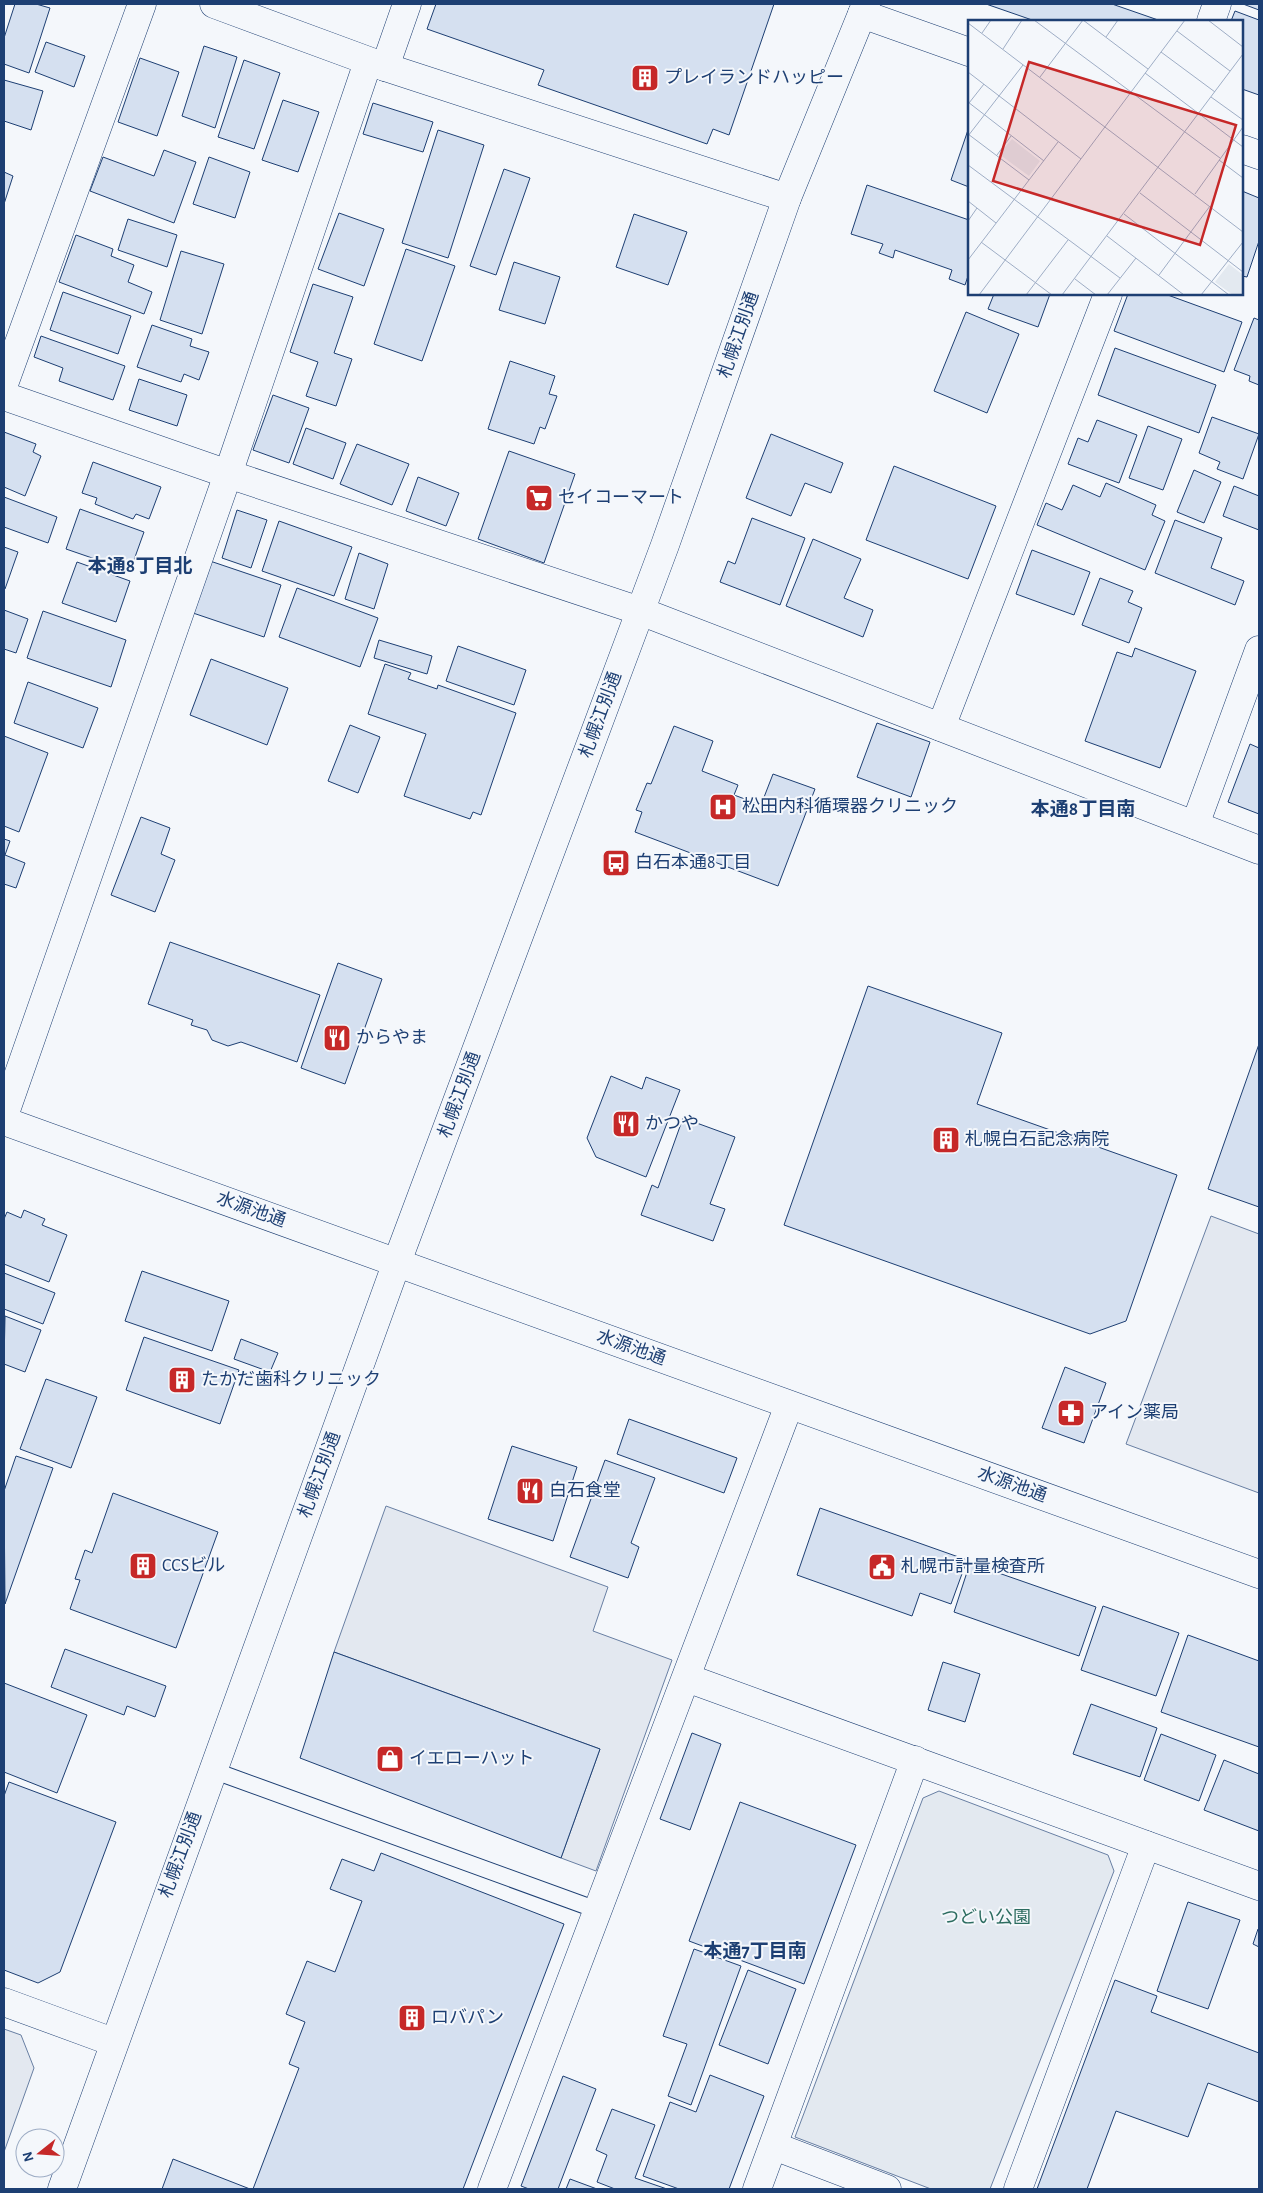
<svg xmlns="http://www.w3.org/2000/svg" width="1263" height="2193" font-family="'Alegreya Sans','Noto Sans JP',sans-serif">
  <rect width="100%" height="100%" fill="#f4f7fb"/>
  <polygon fill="#e3e9f0" stroke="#687fa3" points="939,1791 1108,1855 1114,1871 990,2189 931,2189 795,2137 923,1798"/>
  <g fill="#e3e8f0" stroke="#687fa3">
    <polygon points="1211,1216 1259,1234 1259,1493 1126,1444"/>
    <polygon points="386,1506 608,1587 593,1631 672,1660 596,1871 561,1858 600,1749 334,1652"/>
    <polygon points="4,2029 21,2035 34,2068 4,2152"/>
  </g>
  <g fill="#d5e0f0" stroke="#1d3f73">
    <polygon points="15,4 36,4 50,8 29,73 4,64 4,38"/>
    <polygon points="436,4 774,4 729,135 713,129 707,144 538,85 544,70 427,29"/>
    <polygon points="986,4 1112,4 1161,21 1035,21"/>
    <polygon points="1243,4 1259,4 1259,10"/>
    <polygon points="1235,11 1259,20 1259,95 1242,89 1242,21 1231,21"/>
    <polygon points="46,42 85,56 74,87 35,72"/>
    <polygon points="204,46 237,57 215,128 182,116"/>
    <polygon points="140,58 179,72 157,136 118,122"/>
    <polygon points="244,60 280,73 254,149 218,137"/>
    <polygon points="4,80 43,91 31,130 4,121"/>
    <polygon points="283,100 319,112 298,172 262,160"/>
    <polygon points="373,103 433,122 423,152 363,134"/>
    <polygon points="969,127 969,187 951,180"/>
    <polygon points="438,130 484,145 448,258 402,243"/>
    <polygon points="164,150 196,162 174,223 90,191 103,157 154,176"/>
    <polygon points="209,157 250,172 235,218 193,204"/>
    <polygon points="504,169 530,178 496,275 470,266"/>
    <polygon points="4,172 13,176 4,204"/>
    <polygon points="867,185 969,220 969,273 965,285 949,279 952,270 895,250 893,258 879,253 883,244 851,234"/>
    <polygon points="1242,191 1259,198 1259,241 1247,277 1242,276"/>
    <polygon points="339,213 384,229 364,286 318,269"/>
    <polygon points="634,214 687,232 668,285 616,267"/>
    <polygon points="128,219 177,235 167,267 118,250"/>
    <polygon points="76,235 113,249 111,256 134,265 128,282 152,292 144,314 59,282"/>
    <polygon points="406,249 455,266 422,361 374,344"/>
    <polygon points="181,251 224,264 202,334 160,320"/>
    <polygon points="514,262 560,277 545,324 499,310"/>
    <polygon points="313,284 353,297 334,353 352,359 336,406 306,396 318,362 290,352"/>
    <polygon points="63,292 131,316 118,354 50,330"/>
    <polygon points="994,294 1050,294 1038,327 988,309"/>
    <polygon points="1128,294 1165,294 1242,322 1224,372 1114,331"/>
    <polygon points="966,312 1019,334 987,413 934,391"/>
    <polygon points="1254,318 1259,320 1259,385 1249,381 1250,376 1234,370"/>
    <polygon points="152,325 192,339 190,346 209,352 199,380 184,374 181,382 137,367"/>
    <polygon points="41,336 125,366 113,400 59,381 63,368 34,357"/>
    <polygon points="1115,348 1216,385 1199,433 1098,395"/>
    <polygon points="510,361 555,376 549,394 557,396 545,429 540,427 534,444 488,429"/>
    <polygon points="139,379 187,395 177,426 129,410"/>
    <polygon points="273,395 309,408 289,463 253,450"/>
    <polygon points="1212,417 1259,434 1243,479 1217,469 1220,462 1199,453"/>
    <polygon points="1097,420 1137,435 1119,483 1068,464 1078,438 1088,442"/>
    <polygon points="1148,426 1182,439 1163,490 1129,478"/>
    <polygon points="306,428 346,443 333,479 293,464"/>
    <polygon points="4,432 36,444 33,452 41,456 25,496 4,487"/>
    <polygon points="771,434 843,463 831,493 805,483 791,516 746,498"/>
    <polygon points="357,444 409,464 392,505 340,484"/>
    <polygon points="509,451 575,474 544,563 478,539"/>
    <polygon points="93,462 161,487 149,519 136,514 133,519 95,504 97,498 82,493"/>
    <polygon points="894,466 996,506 968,579 866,540"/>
    <polygon points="1194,470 1221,482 1204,523 1177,512"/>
    <polygon points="418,477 459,493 446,526 406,511"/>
    <polygon points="1106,483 1156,505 1152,515 1165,521 1145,570 1037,525 1046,503 1062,510 1073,485 1100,497"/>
    <polygon points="1234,486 1259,496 1259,530 1223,516"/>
    <polygon points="4,497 57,517 48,543 4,527"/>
    <polygon points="80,509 144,532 130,571 66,549"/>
    <polygon points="237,510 267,520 251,568 222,558"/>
    <polygon points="752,518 805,538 780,605 720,582 728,561 735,564"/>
    <polygon points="1175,520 1222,538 1211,568 1244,581 1235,605 1155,573"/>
    <polygon points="279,521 352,547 334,596 262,571"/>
    <polygon points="813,539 861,559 844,598 873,610 863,637 786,606"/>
    <polygon points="4,547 18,552 5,589 4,588"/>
    <polygon points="1032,550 1090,572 1074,615 1016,594"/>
    <polygon points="359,553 388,564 374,609 345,599"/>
    <polygon points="210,561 281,585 264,637 193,613"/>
    <polygon points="77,562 130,581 116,622 62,603"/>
    <polygon points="1100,578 1133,591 1128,602 1142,608 1129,643 1082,625"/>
    <polygon points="297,588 378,618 360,667 279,637"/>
    <polygon points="4,610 28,619 16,653 4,649"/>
    <polygon points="43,611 126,640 111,687 27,658"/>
    <polygon points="379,640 432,656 427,674 374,658"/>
    <polygon points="458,646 526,670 514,705 446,681"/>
    <polygon points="1135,648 1196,671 1160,768 1085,741 1117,652 1132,657"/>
    <polygon points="211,659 288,688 267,745 190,715"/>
    <polygon points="385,664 411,673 408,679 437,689 438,685 516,713 481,815 473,812 470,819 404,796 426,734 368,714"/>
    <polygon points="28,682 98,708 83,748 14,723"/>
    <polygon points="877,723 930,742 911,797 857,777"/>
    <polygon points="350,725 380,737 358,793 328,781"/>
    <polygon points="674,726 713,741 702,771 738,785 734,795 761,805 773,774 815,789 778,886 635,832 642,812 636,810 647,783 651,784"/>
    <polygon points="4,736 48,753 19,832 4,826"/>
    <polygon points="1250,744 1259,748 1259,814 1228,802"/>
    <polygon points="141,817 170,828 161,854 175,860 155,912 111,895"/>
    <polygon points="4,839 10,841 5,855 25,863 16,888 4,884"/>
    <polygon points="170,942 320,995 297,1062 241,1042 228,1046 212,1040 207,1030 191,1025 193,1020 148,1004"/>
    <polygon points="338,963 382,979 345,1084 301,1068"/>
    <polygon points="868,986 1002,1033 977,1104 1177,1175 1126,1321 1090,1334 784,1225"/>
    <polygon points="1259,1044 1259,1207 1208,1189"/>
    <polygon points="611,1076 642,1089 646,1077 680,1090 646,1177 596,1157 587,1138"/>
    <polygon points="683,1118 735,1137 710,1204 725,1209 713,1241 641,1215 652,1185 658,1188"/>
    <polygon points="24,1210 45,1219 42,1225 67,1235 49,1282 4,1264 4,1219 7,1212 21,1218"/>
    <polygon points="142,1271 229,1301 212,1351 125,1321"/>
    <polygon points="4,1273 55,1293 43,1324 4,1309"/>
    <polygon points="5,1316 41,1330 25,1372 4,1364"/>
    <polygon points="144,1337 239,1370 220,1424 126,1390"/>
    <polygon points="241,1339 278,1353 270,1372 234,1359"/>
    <polygon points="1065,1367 1106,1383 1084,1443 1042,1428"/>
    <polygon points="46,1379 97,1397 71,1468 20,1449"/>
    <polygon points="629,1419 737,1458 724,1493 617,1454"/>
    <polygon points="512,1446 577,1467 553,1541 488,1519"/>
    <polygon points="16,1456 53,1468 5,1604 4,1491"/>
    <polygon points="605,1460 655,1478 631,1543 639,1547 628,1578 570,1557"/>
    <polygon points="113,1493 218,1532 176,1648 70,1609 80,1580 75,1579 85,1550 92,1553"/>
    <polygon points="820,1508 967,1560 951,1604 920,1593 912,1616 797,1575"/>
    <polygon points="970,1563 1096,1607 1079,1656 954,1612"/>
    <polygon points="1103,1606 1179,1633 1156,1696 1081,1670"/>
    <polygon points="1188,1635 1259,1661 1259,1747 1161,1712"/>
    <polygon points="65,1649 166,1686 155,1717 127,1706 124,1715 51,1687"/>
    <polygon points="334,1652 600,1749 561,1858 300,1758"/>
    <polygon points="943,1662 980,1674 965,1722 928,1710"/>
    <polygon points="4,1683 87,1715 57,1793 4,1772"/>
    <polygon points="1091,1704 1157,1728 1140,1777 1073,1754"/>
    <polygon points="692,1733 721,1744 690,1830 660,1819"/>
    <polygon points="1161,1734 1216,1755 1199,1801 1144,1780"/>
    <polygon points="1224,1760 1259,1774 1259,1831 1204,1810"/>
    <polygon points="9,1782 116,1822 60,1972 38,1983 4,1970 4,1796"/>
    <polygon points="740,1802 856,1845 804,1984 689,1941"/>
    <polygon points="381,1853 564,1924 463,2189 253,2189 299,2068 289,2064 305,2022 286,2014 307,1961 335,1972 362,1901 330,1889 342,1859 374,1871"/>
    <polygon points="1188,1902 1240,1920 1208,2009 1157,1991"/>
    <polygon points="1258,1929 1259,1929 1259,1947 1253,1944"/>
    <polygon points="694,1949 741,1966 691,2105 668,2096 687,2044 663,2036"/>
    <polygon points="748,1970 796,1989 768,2064 719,2045"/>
    <polygon points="1115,1980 1157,1996 1151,2012 1259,2053 1259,2102 1208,2083 1188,2137 1116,2111 1087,2189 1037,2189"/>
    <polygon points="710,2075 764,2096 729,2189 679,2189 643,2176 670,2102 696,2112"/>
    <polygon points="563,2076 596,2089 558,2189 529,2189 521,2186"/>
    <polygon points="612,2109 655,2125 635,2178 667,2189 615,2189 597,2182 607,2155 596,2150"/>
    <polygon points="173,2159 250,2189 162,2189"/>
    <polygon points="570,2179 597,2189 566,2189"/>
  </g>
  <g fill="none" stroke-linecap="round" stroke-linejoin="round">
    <defs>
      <polyline id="service" points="212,1770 600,1911"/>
      <g id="minor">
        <polyline points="214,4 385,67 787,198"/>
        <polyline points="862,14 969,52"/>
        <polyline points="1211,21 1217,4"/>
        <polyline points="385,67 407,4"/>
        <polyline points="1242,149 1259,155"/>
        <polyline points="4,384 142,4"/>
        <polyline points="4,396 228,474 640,611 1259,850"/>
        <polyline points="941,727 1108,294"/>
        <polyline points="1195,825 1259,650"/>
        <polyline points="4,1116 228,474 368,62"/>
        <polyline points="687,1678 1259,1886"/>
        <polyline points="4,2002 113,2042"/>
        <polyline points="774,2146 887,2189"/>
        <polyline points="492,2189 789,1405"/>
        <polyline points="757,2189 915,1760"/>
        <polyline points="1018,2189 1146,1845"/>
      </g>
      <polyline id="tertiary" points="4,1121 1259,1574"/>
      <polyline id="trunk" points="62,2189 397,1262 665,545 787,198 866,4"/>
    </defs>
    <use href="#service" stroke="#1d3f73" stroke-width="18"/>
    <use href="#minor" stroke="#1d3f73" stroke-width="29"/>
    <use href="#tertiary" stroke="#1d3f73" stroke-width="29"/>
    <use href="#trunk" stroke="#1d3f73" stroke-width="29"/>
    <use href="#service" stroke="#f4f7fb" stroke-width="16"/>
    <use href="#minor" stroke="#f4f7fb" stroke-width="28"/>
    <use href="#tertiary" stroke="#f4f7fb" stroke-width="28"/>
    <use href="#trunk" stroke="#f4f7fb" stroke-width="28"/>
  </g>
  <defs>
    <symbol id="building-square" viewBox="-11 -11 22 22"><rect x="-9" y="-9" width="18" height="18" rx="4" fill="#c62828" stroke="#f4f7fb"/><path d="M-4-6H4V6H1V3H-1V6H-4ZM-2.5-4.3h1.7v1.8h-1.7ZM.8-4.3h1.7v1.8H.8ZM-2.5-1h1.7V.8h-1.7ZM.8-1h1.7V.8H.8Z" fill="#fff"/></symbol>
    <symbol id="supermarket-square" viewBox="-11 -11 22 22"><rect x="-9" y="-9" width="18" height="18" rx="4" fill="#c62828" stroke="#f4f7fb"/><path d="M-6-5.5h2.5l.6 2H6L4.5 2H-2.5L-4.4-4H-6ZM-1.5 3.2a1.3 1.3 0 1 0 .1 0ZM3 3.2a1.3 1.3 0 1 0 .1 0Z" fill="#fff"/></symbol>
    <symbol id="hospital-square" viewBox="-11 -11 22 22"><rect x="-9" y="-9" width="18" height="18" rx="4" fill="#c62828" stroke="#f4f7fb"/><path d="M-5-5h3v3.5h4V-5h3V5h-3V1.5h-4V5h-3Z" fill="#fff"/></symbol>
    <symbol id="bus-square" viewBox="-11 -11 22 22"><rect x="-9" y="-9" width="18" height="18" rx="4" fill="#c62828" stroke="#f4f7fb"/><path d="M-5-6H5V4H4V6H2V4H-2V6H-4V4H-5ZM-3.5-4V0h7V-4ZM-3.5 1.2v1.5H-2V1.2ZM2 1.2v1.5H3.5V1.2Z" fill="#fff"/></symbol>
    <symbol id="restaurant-square" viewBox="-11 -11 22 22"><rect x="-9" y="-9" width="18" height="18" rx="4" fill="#c62828" stroke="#f4f7fb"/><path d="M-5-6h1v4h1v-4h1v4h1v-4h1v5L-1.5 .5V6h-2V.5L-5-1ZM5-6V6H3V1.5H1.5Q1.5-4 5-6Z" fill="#fff"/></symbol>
    <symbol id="pharmacy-square" viewBox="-11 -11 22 22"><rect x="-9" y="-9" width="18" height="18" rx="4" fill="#c62828" stroke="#f4f7fb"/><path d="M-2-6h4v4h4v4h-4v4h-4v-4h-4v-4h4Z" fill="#fff"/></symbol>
    <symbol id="civic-square" viewBox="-11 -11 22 22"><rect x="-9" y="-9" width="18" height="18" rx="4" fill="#c62828" stroke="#f4f7fb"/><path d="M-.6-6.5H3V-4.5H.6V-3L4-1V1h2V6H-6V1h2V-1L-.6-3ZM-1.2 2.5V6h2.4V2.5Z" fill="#fff"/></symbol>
    <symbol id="shop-square" viewBox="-11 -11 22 22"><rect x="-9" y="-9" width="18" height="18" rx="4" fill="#c62828" stroke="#f4f7fb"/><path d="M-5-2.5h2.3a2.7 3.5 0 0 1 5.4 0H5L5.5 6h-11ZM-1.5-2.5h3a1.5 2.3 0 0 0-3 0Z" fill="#fff"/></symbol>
  </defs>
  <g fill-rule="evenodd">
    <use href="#building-square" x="629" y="62" width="32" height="32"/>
    <use href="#supermarket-square" x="523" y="482" width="32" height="32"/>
    <use href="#hospital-square" x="707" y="791" width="32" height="32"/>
    <use href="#bus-square" x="600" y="847" width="32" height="32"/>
    <use href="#restaurant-square" x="321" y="1022" width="32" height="32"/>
    <use href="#restaurant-square" x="610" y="1108" width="32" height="32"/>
    <use href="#building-square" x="930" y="1124" width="32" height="32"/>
    <use href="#building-square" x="166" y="1364" width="32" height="32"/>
    <use href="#pharmacy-square" x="1055" y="1397" width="32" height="32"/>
    <use href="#restaurant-square" x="514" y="1475" width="32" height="32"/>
    <use href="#building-square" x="127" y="1550" width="32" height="32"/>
    <use href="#civic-square" x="866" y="1551" width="32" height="32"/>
    <use href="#shop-square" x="374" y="1743" width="32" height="32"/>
    <use href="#building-square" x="396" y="2002" width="32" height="32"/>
  </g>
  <g text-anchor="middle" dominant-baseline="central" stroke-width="4" stroke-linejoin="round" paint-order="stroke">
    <g font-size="18" fill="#1d3f73" stroke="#f4f7fb" text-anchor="start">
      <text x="664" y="78">プレイランドハッピー</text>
      <text x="558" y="498">セイコーマート</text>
      <text x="742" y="807">松田内科循環器クリニック</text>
      <text x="635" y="863">白石本通8丁目</text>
      <text x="356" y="1038">からやま</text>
      <text x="645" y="1124">かつや</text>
      <text x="965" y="1140">札幌白石記念病院</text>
      <text x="201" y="1380">たかだ歯科クリニック</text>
      <text x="1090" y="1413">アイン薬局</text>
      <text x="549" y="1491">白石食堂</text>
      <text x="162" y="1566">CCSビル</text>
      <text x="901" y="1567">札幌市計量検査所</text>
      <text x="409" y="1759">イエローハット</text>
      <text x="431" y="2018">ロバパン</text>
    </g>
    <g font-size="18" fill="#1d3f73" stroke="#f4f7fb">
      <text transform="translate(739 335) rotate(-71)">札幌江別通</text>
      <text transform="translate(601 715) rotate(-70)">札幌江別通</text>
      <text transform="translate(460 1095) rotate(-70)">札幌江別通</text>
      <text transform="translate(251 1210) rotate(20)">水源池通</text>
      <text transform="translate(631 1348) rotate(20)">水源池通</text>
      <text transform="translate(320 1475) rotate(-70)">札幌江別通</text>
      <text transform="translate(1012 1485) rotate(20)">水源池通</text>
      <text transform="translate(181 1855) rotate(-70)">札幌江別通</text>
    </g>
    <g font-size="18" fill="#2c6c60" stroke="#f4f7fb">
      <text x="986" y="1918">つどい公園</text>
    </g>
    <g font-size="19" font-weight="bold" fill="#1d3f73" stroke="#f4f7fb">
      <text x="140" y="566">本通8丁目北</text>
      <text x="1083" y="809">本通8丁目南</text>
      <text x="755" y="1951">本通7丁目南</text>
    </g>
  </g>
  <g transform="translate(968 20)">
    <rect width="275" height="275" fill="#f4f7fb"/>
    <path d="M44,119L72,141L61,156L31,134ZM261,244L275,255V275H265L247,262Z" fill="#e3e9f0"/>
    <path fill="none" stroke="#9eadc5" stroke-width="1" d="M66,0L252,138M115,0L180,49M240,0L275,27M0,3L275,212M209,11L262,51M14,13L23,0M138,17L150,0M35,29L54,0M193,32L247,72M0,52L113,139M177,53L275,127M72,57L115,0M243,77L275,100M0,82L76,141M1,83L16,64M0,114L61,160M0,116L55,45M29,135L43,116M251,140L275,158M0,145L152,258M172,173L275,252M227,174L275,107M0,181L28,203M156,194L261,275M0,201L9,188M139,216L216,275M13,222L84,275M0,240L90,122M191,255L242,186M107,259L128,275M11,275L217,0M58,275L100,220M94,275L275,34M139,275L168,238M233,275L275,222"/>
    <path fill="#c62828" fill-opacity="0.15" stroke="#c62828" stroke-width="2.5" d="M61,42L268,105L232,225L25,161Z"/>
    <rect width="275" height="275" fill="none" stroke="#1d3f73" stroke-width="2.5"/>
  </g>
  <rect width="1263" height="2193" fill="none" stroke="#1d3f73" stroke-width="10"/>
  <g transform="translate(40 2153) rotate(253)"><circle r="24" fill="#f4f7fb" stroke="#9eadc5"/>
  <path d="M0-4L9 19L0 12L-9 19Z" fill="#c62828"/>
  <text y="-8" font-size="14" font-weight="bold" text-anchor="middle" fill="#1d3f73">N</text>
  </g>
</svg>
